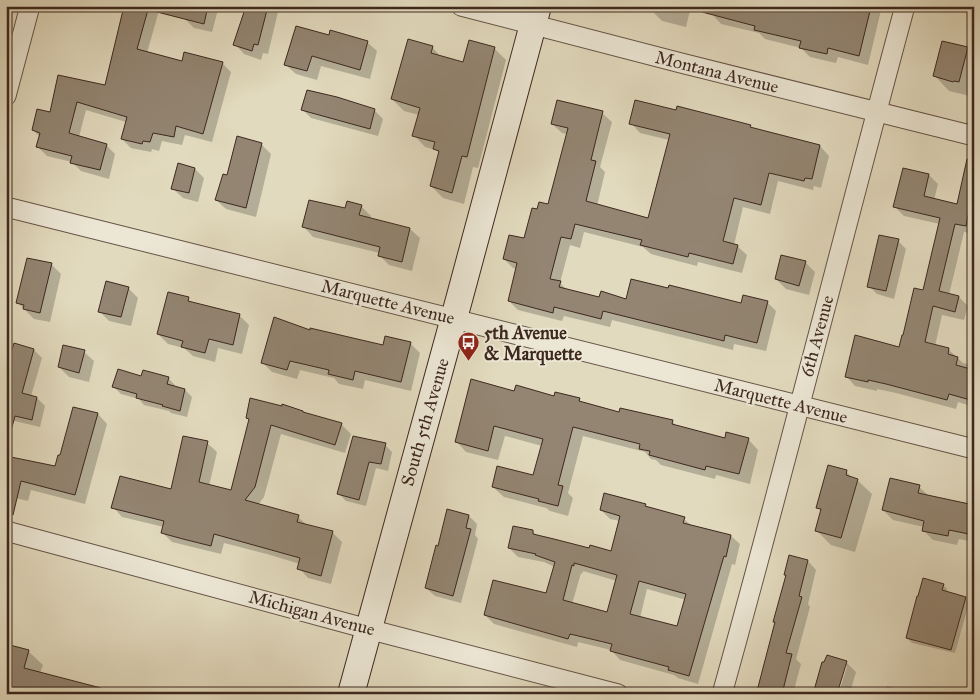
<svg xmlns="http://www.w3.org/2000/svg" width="980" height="700" font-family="'IM FELL Great Primer',serif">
  <rect width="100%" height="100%" fill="#e2dabe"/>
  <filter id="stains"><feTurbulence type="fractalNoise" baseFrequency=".004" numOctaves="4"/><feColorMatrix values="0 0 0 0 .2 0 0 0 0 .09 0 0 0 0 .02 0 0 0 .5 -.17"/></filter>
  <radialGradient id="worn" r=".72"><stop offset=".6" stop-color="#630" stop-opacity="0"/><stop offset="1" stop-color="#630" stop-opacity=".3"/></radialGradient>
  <g fill="#0003" fill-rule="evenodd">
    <polygon points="125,6 219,6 212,32 194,28 185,19 160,7 147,53 183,62 222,63 231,72 212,142 185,135 182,145 162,141 159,151 152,149 151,152 131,148 122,139 126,122 86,110 79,137 106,145 115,154 109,179 81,171 72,162 47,156 38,147 40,137 33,130 51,114 106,87"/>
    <polygon points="247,6 273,6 278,12 268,54 263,53 261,60 244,54 235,44"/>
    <polygon points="653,6 691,6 686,27 662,21 652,11"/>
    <polygon points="714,6 882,6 868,65 838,57 836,63 810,57 801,48 765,39 759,33 721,24 712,14"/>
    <polygon points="947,6 973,6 971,14 949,8"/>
    <polygon points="330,36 367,42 377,51 370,79 321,66 317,80 296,74 286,65"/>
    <polygon points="943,42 974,50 974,97 949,91 935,76"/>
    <polygon points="432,47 442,58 464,64 494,48 506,60 478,168 473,167 464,204 443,198 431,186 440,154 436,150 425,147 414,135 419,115 404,111 392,99"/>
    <polygon points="303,110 374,110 383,119 378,136 311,118"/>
    <polygon points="677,111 750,126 753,129 820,146 829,156 821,188 814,186 813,190 778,181 770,214 743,207 734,245 737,246 747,255 742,273 698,262 697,266 662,257 651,254 643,247 584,232 580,248 570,245 560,283 568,291 600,299 627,301 669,289 742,304 767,302 776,311 766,351 734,344 733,350 612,320 610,327 564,316 562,321 518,310 509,301 517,269 513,268 504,259 525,240 538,211 549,206 567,134 562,133 552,124 602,113 612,122 600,167 605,172 597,206 649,219 669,140 640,133 631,123"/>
    <polygon points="261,144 271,154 256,217 226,209 216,200"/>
    <polygon points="195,169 204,178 198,202 183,198 173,189"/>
    <polygon points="929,175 938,184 934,200 957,205 974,187 974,234 964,232 949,295 959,297 968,306 964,320 942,315 935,346 948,349 963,363 974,365 974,407 958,402 956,409 896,393 877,389 877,391 855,386 846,376 900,348 924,291 940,224 904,216 895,207"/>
    <polygon points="361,206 371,216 370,219 410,229 420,238 412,271 389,265 379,255 380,253 313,237 304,227 346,210"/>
    <polygon points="898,241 906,249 894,299 877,294 869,286"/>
    <polygon points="805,262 815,272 809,295 786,289 776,279"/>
    <polygon points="51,264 61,274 50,322 34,319 18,303"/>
    <polygon points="128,288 138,298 131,326 109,321 99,311"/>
    <polygon points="188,299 193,304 239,315 249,325 242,354 218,348 215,362 193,356 184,348 168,344 158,334"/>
    <polygon points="310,332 384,347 410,343 420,353 411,391 365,380 363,389 339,384 334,378 300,370 297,379 272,372 262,362"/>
    <polygon points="34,350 42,358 31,396 37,398 45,406 40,427 6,419"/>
    <polygon points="84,352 94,361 89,382 69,377 59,367"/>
    <polygon points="142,378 168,378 175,385 175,388 185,390 192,397 187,417 171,413 169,411 144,405 139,399 121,394 114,387"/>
    <polygon points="515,392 579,400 584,404 620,414 672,421 677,427 726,439 748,439 758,450 750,484 716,475 715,479 661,465 656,460 651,459 645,452 583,436 568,493 573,498 568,516 550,511 546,508 504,497 493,487 534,477 542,446 505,436 498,460 466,452 456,441"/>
    <polygon points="303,412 305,414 341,424 351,434 345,453 281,434 264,497 258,505 298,517 308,526 332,532 342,542 331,584 308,578 299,568 300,564 267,554 224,543 221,554 172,542 162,532 164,527 122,517 113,507 172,491 207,443 217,452 209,486 231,492 250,420 247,418"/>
    <polygon points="98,414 107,424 85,504 31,490 28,501 6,496 6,457 56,468"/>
    <polygon points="385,445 392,452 388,471 376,468 366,506 346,501 338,493"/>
    <polygon points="846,471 853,479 857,480 872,494 855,552 831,545 816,530 821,511 818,508"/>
    <polygon points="919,487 930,497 974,507 974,542 959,539 957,545 933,540 923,530 924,527 893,520 883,510"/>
    <path d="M645,505L649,508L684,519L692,526L731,536L740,544L735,565L732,564L698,684L678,678L674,675L620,660L611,650L578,642L577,647L494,624L485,615L547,595L555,567L544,562L518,557L509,548L533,532L538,536L590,550L611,552L620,521L610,519L601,510ZM583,571L617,581L608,614L572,604L581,573L582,574ZM647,589L686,600L677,628L640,618Z"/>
    <polygon points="448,511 469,516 477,524 475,535 478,539 461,603 435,596 426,588 439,547"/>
    <polygon points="808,561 816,570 808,604 810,607 796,659 801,664 793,694 762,694 759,690"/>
    <polygon points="943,585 947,589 947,593 965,598 969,603 955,653 912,643 907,638"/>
    <polygon points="28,651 43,665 40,673 6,694"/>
    <path d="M846,662L856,672L850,693L851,694H814ZM844,666H847L840,689L837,688Z"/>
    <polygon points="887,686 912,694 885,694"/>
    <polygon points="929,687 946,691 949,694 927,694"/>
  </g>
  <g fill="#938572" stroke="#3d281f" fill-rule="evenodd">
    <polygon points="124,6 149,6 137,49 182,61 184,52 223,62 203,134 176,126 174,137 153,133 150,142 143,141 142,144 121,139 127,117 77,102 69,133 107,144 100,170 70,163 72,156 36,147 40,133 32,130 37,109 50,112 58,75 105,85"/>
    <polygon points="158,6 208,6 204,24 157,12"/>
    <polygon points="246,6 268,6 258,45 254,44 252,51 233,45"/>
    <polygon points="702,6 863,6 862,9 870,11 859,56 828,48 827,54 799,48 801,41 754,30 755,26 702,12"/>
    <polygon points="296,26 329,35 330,30 368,41 360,70 312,56 307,71 284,65"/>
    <polygon points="408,39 433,46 431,53 463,62 469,40 495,47 467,157 462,156 452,193 430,186 439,151 433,149 435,142 412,136 420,108 391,99"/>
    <polygon points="942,41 968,47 959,82 954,81 953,82 933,76"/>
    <polygon points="307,90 337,97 375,109 370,129 301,110"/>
    <polygon points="557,100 603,111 591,160 596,161 586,201 648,218 670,134 629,124 635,100 676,110 677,106 751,125 750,127 820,145 812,179 805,178 804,181 769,173 761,205 734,198 723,241 738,245 733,264 689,253 688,257 640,245 642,240 575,224 571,239 561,237 550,279 561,281 559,287 599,297 601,291 626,299 631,279 668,288 669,285 741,303 743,295 768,301 757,343 725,335 724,341 603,311 601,319 554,307 553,313 508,301 517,263 503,259 509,235 524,238 532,208 537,209 539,202 548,204 568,128 551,124"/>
    <polygon points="237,136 262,143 246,208 215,200 223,174 227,175"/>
    <polygon points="967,159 974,160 974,217 968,215 966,226 955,224 939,291 959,296 955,312 933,306 925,342 949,348 948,354 958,357 956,365 974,370 974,401 949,394 947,400 886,384 868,380 868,382 845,377 855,335 899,347 902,335 903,335 914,288 923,290 940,218 893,207 903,168 929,174 924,196 957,204"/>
    <polygon points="178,163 195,168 189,193 171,189"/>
    <polygon points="309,200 345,208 347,201 362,205 359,215 410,228 402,262 378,256 380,247 302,227"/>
    <polygon points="879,235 899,239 886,291 867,287"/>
    <polygon points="781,255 806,261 799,286 775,279"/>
    <polygon points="27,258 52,263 40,313 23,309 24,305 16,303"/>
    <polygon points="106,281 129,287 121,317 98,312"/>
    <polygon points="168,292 189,297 188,301 240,314 233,345 209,339 205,353 181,347 183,341 157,334"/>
    <polygon points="274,317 310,330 310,328 383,345 385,336 411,342 401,382 355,371 353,380 328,374 329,370 290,361 287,370 261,363"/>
    <polygon points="14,343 34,349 22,393 37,397 32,420 15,416 11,431 6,430 6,369"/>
    <polygon points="63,345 85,350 79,373 58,367"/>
    <polygon points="118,369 141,376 143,370 169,377 167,384 185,389 180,411 162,406 163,405 136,398 137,394 112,387"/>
    <polygon points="471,379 514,391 516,385 554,396 555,392 580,398 579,401 619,412 620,408 673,420 672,424 725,438 726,432 749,438 739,474 706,466 705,470 649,455 650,451 639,449 640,444 573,427 558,485 563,486 558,506 538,501 539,499 492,487 497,466 533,475 543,439 494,426 488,451 455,442"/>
    <polygon points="250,398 282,406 282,404 303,411 303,412 342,423 335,445 271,425 255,487 245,500 299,515 297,522 333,531 321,576 297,569 300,558 214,534 211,546 183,539 161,533 164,521 111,508 120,476 171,489 183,436 208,441 199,482 231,490 249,419 246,418"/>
    <polygon points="73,407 98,413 75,495 21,481 13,515 6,514 6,456 55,466 58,455 60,455"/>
    <polygon points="353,436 386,443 381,464 369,462 359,500 337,494"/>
    <polygon points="828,465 847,470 846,475 858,479 841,538 815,531 821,509 816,508"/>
    <polygon points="890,478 920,485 918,493 974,505 974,535 949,530 948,536 922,531 924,521 882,510"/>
    <path d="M604,493L646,504L645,506L685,517L683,523L731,535L726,557L724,556L689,676L668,670L669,667L610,651L612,644L570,634L568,639L484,615L493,580L546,593L555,562L535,555L536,554L508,548L513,526L533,530V534L554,539L589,548L590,545L611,551L620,516L600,510ZM574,563L617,575L607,612L563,600L572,565L574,566ZM639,581L686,594L677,626L630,614Z"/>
    <polygon points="447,509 469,515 466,528 471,529 453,596 425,588 436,545 438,546"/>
    <polygon points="789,555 808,560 799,596 802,597 786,653 792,654 782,694 769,694 757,691 775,622 773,622 786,575 784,575"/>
    <polygon points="923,578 944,584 942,590 966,597 951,650 906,638 917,596 918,596"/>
    <polygon points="6,644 29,650 24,668 101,688 100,694 6,694"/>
    <polygon points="827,655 847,661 837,694 813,694 822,662 824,662"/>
  </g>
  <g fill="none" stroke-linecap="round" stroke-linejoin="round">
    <defs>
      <g id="street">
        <polyline points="461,6 681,63 974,136"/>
        <polyline points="6,96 30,6"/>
        <polyline points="6,207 974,449"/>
        <polyline points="6,531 368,629 618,694"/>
        <path d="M722,694C786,465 843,235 905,6"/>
      </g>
      <polyline id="secondary" points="351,694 460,296 538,6"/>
    </defs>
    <use href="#street" stroke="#665447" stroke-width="21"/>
    <use href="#secondary" stroke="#3d281f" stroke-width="28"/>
    <use href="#street" stroke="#ece7d5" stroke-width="19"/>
    <use href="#secondary" stroke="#ece7d5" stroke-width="26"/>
  </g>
  <defs>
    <symbol id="bus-pin" viewBox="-11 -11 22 30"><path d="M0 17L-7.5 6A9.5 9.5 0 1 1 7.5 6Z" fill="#8f2418" stroke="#ece7d5"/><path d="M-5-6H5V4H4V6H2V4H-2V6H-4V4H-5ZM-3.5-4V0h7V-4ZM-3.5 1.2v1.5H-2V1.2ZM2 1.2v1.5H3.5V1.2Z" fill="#fff"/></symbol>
  </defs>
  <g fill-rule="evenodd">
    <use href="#bus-pin" x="456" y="330" width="25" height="34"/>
  </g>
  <g text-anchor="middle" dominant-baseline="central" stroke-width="4" stroke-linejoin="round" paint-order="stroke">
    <g font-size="18" fill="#3d281f" stroke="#ece7d5">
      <text transform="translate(717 72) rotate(14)">Montana Avenue</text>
      <text transform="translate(388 302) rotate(14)">Marquette Avenue</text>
      <text transform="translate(817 336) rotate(-75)">6th Avenue</text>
      <text transform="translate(781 401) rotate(14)">Marquette Avenue</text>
      <text transform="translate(425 422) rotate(-74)">South 5th Avenue</text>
      <text transform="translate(312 613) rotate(15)">Michigan Avenue</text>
    </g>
    <g font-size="18" font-weight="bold" fill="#3d281f" stroke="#ece7d5" text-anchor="start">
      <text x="484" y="333">5th Avenue<tspan x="484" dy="21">&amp; Marquette</tspan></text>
    </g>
  </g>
  <rect width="980" height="700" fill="none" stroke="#e2dabe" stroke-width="25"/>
  <rect x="8" y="8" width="965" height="685" fill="none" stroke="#3d281f" stroke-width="2.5"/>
  <rect x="12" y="12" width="955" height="675" fill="none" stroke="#3d281f"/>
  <rect width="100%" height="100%" filter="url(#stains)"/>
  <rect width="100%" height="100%" fill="url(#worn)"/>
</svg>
